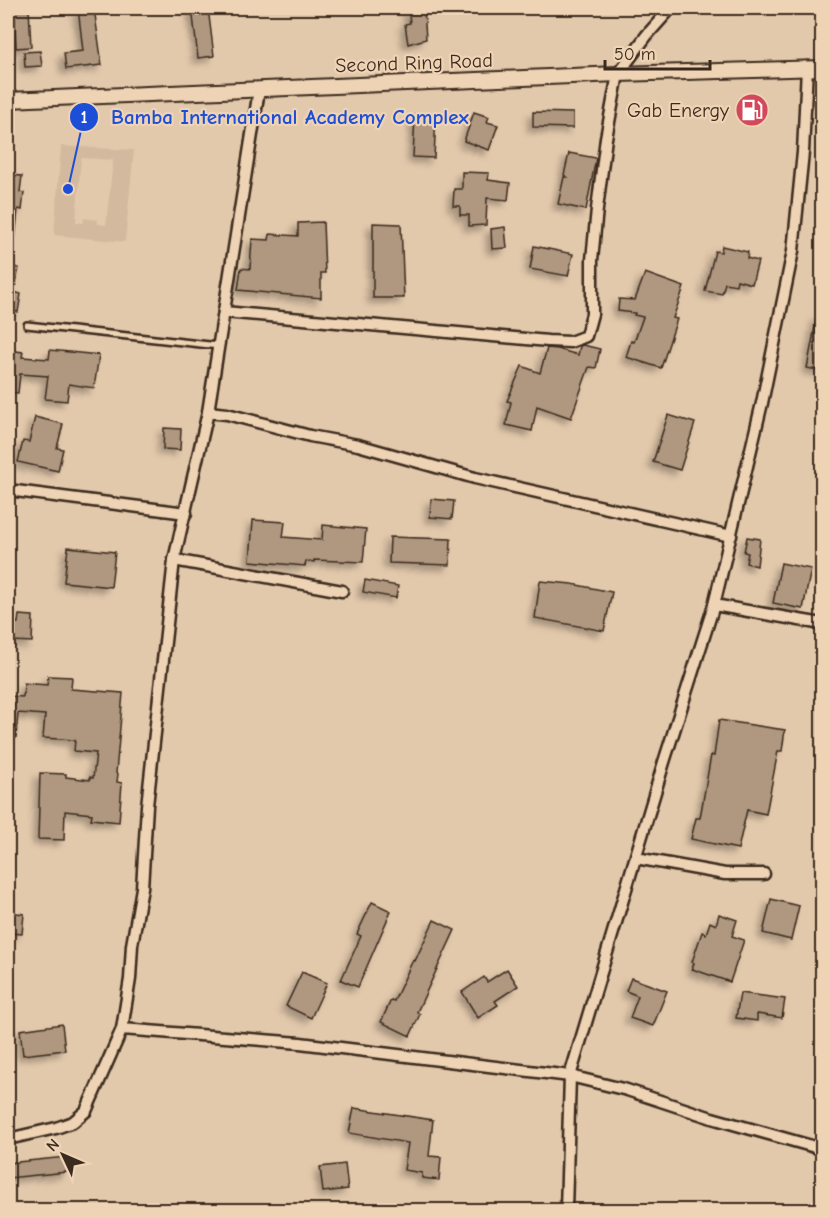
<svg xmlns="http://www.w3.org/2000/svg" width="830" height="1218" font-family="'Comic Neue',sans-serif">
  <defs>
    <filter id="shadow"><feDropShadow dx="-5" dy="5" stdDeviation="3" flood-color="#0004"/></filter>
  </defs>
  <rect width="100%" height="100%" fill="#e3c9ac"/>
  <filter id="ink" filterUnits="userSpaceOnUse"><feTurbulence type="fractalNoise" baseFrequency=".0167" numOctaves="2"/><feDisplacementMap in="SourceGraphic" scale="12" xChannelSelector="R" yChannelSelector="G"/><feConvolveMatrix kernelMatrix="1 2 1 2 8 2 1 2 1" color-interpolation-filters="sRGB"/></filter>
  <g filter="url(#ink)">
    <path fill="#d3ba9f" fill-rule="evenodd" d="M61,146L134,150L125,242L54,235ZM81,158L113,160L106,225L98,224V220L84,218L83,223L76,222Z"/>
    <g fill="#af9780" stroke="#3b2a1e" stroke-width="1.5" filter="url(#shadow)">
      <polygon points="14,8 29,8 31,47 16,48"/>
      <polygon points="78,8 94,8 102,65 66,69 64,53 83,51"/>
      <polygon points="192,8 208,8 214,56 198,58"/>
      <polygon points="408,8 424,8 426,39 408,44 405,24 410,23"/>
      <polygon points="40,51 42,66 25,67 24,52"/>
      <polygon points="474,112 489,117 487,122 498,125 489,150 464,141"/>
      <polygon points="533,112 573,113 573,128 533,127"/>
      <polygon points="415,115 436,116 434,158 413,157"/>
      <polygon points="569,153 596,158 586,210 558,204 564,177 567,177 564,175"/>
      <polygon points="462,172 489,173 488,180 510,183 508,200 487,198 486,225 469,226 469,215 460,215 460,206 453,206 454,189 462,189"/>
      <polygon points="8,175 22,176 20,192 24,193 22,210 18,209 15,241 8,241"/>
      <polygon points="323,222 325,273 321,273 321,298 238,290 241,268 250,269 252,239 269,240 270,234 298,236 298,223"/>
      <polygon points="373,223 401,224 404,298 373,298"/>
      <polygon points="505,227 507,248 492,249 491,229"/>
      <polygon points="534,246 573,254 568,276 530,269"/>
      <polygon points="722,246 748,252 747,258 758,261 752,284 737,280 736,285 725,283 722,294 705,291 715,251 721,252"/>
      <polygon points="8,266 19,268 14,292 21,294 18,312 8,310"/>
      <polygon points="645,273 684,287 673,318 677,319 661,368 626,357 631,341 634,342 643,317 634,315 635,313 618,311 619,299 635,300"/>
      <polygon points="817,317 822,317 822,371 807,368"/>
      <polygon points="583,345 600,349 596,368 589,367 571,418 537,406 532,431 506,425 511,402 507,401 522,366 540,373 547,348 558,349 578,355 580,346"/>
      <polygon points="8,350 23,352 22,357 49,359 50,350 99,355 94,388 69,384 67,401 45,399 48,376 20,374 18,393 8,392"/>
      <polygon points="668,415 695,423 680,470 653,462"/>
      <polygon points="35,417 63,424 57,448 63,449 58,471 18,462 23,441 29,442"/>
      <polygon points="164,428 181,429 180,450 163,449"/>
      <polygon points="431,499 454,501 452,519 430,517"/>
      <polygon points="253,520 285,522 283,537 322,540 323,525 366,529 363,562 314,560 314,562 306,561 305,566 250,561"/>
      <polygon points="390,537 451,539 450,565 389,563"/>
      <polygon points="747,537 760,539 757,566 746,563 748,553 744,552"/>
      <polygon points="68,547 115,552 111,587 64,582"/>
      <polygon points="781,563 811,569 803,609 773,603"/>
      <polygon points="365,580 398,586 396,598 363,592"/>
      <polygon points="540,581 572,584 612,592 604,631 535,618"/>
      <polygon points="19,615 33,616 32,642 13,641 14,623 18,623"/>
      <polygon points="48,676 72,677 71,689 123,693 116,773 118,774 117,782 122,783 119,822 91,819 92,814 65,811 64,840 38,839 40,773 66,774 66,777 90,780 90,777 93,778 96,753 74,751 75,740 43,738 45,715 18,713 16,738 8,737 8,696 23,697 24,683 47,685"/>
      <polygon points="719,720 785,730 782,751 778,751 766,814 747,810 738,849 691,839 696,818 700,818 711,755 714,756"/>
      <polygon points="771,899 799,906 791,940 763,933"/>
      <polygon points="372,902 391,911 358,987 341,980 361,936 357,934"/>
      <polygon points="8,912 24,914 22,934 8,933"/>
      <polygon points="719,914 737,920 732,936 744,940 730,982 692,969 694,963 692,962 702,932 706,934 710,922 716,925"/>
      <polygon points="434,920 455,930 417,1012 420,1014 410,1036 381,1022 391,1000 394,1001 413,960 415,961"/>
      <polygon points="507,969 518,986 495,1001 498,1005 478,1018 462,992 484,977 487,982"/>
      <polygon points="302,972 327,983 311,1018 286,1006"/>
      <polygon points="631,978 667,991 653,1026 630,1018 638,996 626,991"/>
      <polygon points="740,993 785,999 782,1018 757,1014 757,1021 736,1018"/>
      <polygon points="62,1024 65,1050 23,1055 20,1030"/>
      <polygon points="354,1108 433,1120 429,1156 441,1157 439,1180 422,1178 422,1173 404,1170 408,1143 349,1133"/>
      <polygon points="66,1157 67,1172 8,1178 8,1163"/>
      <polygon points="345,1164 348,1189 323,1192 320,1167"/>
    </g>
    <g fill="none" stroke-linecap="round" stroke-linejoin="round">
      <defs>
        <polyline id="service" points="27,325 219,346"/>
        <g id="minor">
          <polyline points="224,312 548,341 570,342 586,336 592,314 592,260 597,209 606,138 618,74 647,35 671,8"/>
          <polyline points="208,412 227,414 310,436 358,445 475,478 731,536"/>
          <polyline points="8,490 186,513"/>
          <polyline points="174,560 342,591"/>
          <polyline points="714,605 822,624"/>
          <polyline points="636,858 725,874 764,874"/>
          <polyline points="122,1029 130,979 132,945 142,888 147,806 174,560 208,412 259,90"/>
          <polyline points="8,1139 56,1128 73,1122 86,1111 122,1029 300,1043 570,1076 627,1090 712,1118 822,1149"/>
          <polyline points="566,1210 570,1076 664,762 714,605 762,403 793,251 803,152 807,67"/>
        </g>
        <polyline id="tertiary" points="8,100 618,74 822,68"/>
      </defs>
      <use href="#service" stroke="#3b2a1e" stroke-width="10"/>
      <use href="#minor" stroke="#3b2a1e" stroke-width="15"/>
      <use href="#tertiary" stroke="#3b2a1e" stroke-width="18"/>
      <use href="#service" stroke="#eed3b5" stroke-width="5"/>
      <use href="#minor" stroke="#eed3b5" stroke-width="10"/>
      <use href="#tertiary" stroke="#eed3b5" stroke-width="14"/>
    </g>
  </g>
  <defs>
    <symbol id="fuel-disc" viewBox="-11 -11 22 22"><circle r="9.5" fill="#d1495b" stroke="#eed3b5"/><path d="M-5.5-6h7V0h2V4h1.3V-2.5L3-4.5l.8-.8L6-3V5H2.5V1h-1V6h-7ZM-4.2-4.7v3.2H.2V-4.7Z" fill="#fff"/></symbol>
  </defs>
  <g fill-rule="evenodd">
    <use href="#fuel-disc" x="733" y="91" width="38" height="38"/>
  </g>
  <g text-anchor="middle" dominant-baseline="central" stroke-width="4.5" stroke-linejoin="round" paint-order="stroke">
    <g font-size="20" fill="#3b2a1e" stroke="#eed3b5">
      <text transform="translate(414 63) rotate(-2)">Second Ring Road</text>
    </g>
    <g font-size="20" fill="#3b2a1e" stroke="#eed3b5" text-anchor="end">
      <text x="729" y="110">Gab Energy</text>
    </g>
  </g>
  <path fill="none" stroke="#1d4ed8" stroke-width="2" d="M68 189L84 117"/>
  <g fill="#1d4ed8" stroke="#eed3b5" stroke-width="2">
    <circle cx="68" cy="189" r="6"/>
    <circle cx="84" cy="117" r="15"/>
  </g>
  <g font-size="18" text-anchor="middle" font-weight="bold" fill="#fff">
    <text x="84" y="123">1</text>
  </g>
  <g font-size="21" text-anchor="middle" font-weight="bold" fill="#1d4ed8" stroke="#eed3b5" stroke-width="4.5" stroke-linejoin="round" paint-order="stroke">
    <text x="290" y="124">Bamba International Academy Complex</text>
  </g>
  <rect width="830" height="1218" fill="none" stroke="#eed3b5" stroke-width="30"/>
  <rect x="15" y="15" width="800" height="1188" fill="none" stroke="#3b2a1e" stroke-width="2" filter="url(#ink)"/>
  <g transform="translate(63 1155) rotate(314)" stroke="#eed3b5" stroke-width="4.5" paint-order="stroke">
  <path d="M0-4.5L10 22L0 15L-10 22Z" fill="#3b2a1e"/>
  <text y="-9" font-size="16" font-weight="bold" text-anchor="middle" fill="#3b2a1e">N</text>
  </g>
  <path d="M605 60v9h105v-9" fill="none" stroke="#3b2a1e" stroke-width="3"/>
  <text x="614" y="60" font-size="18" fill="#3b2a1e" stroke="#eed3b5" stroke-width="4.5" paint-order="stroke">50 m</text>
</svg>
